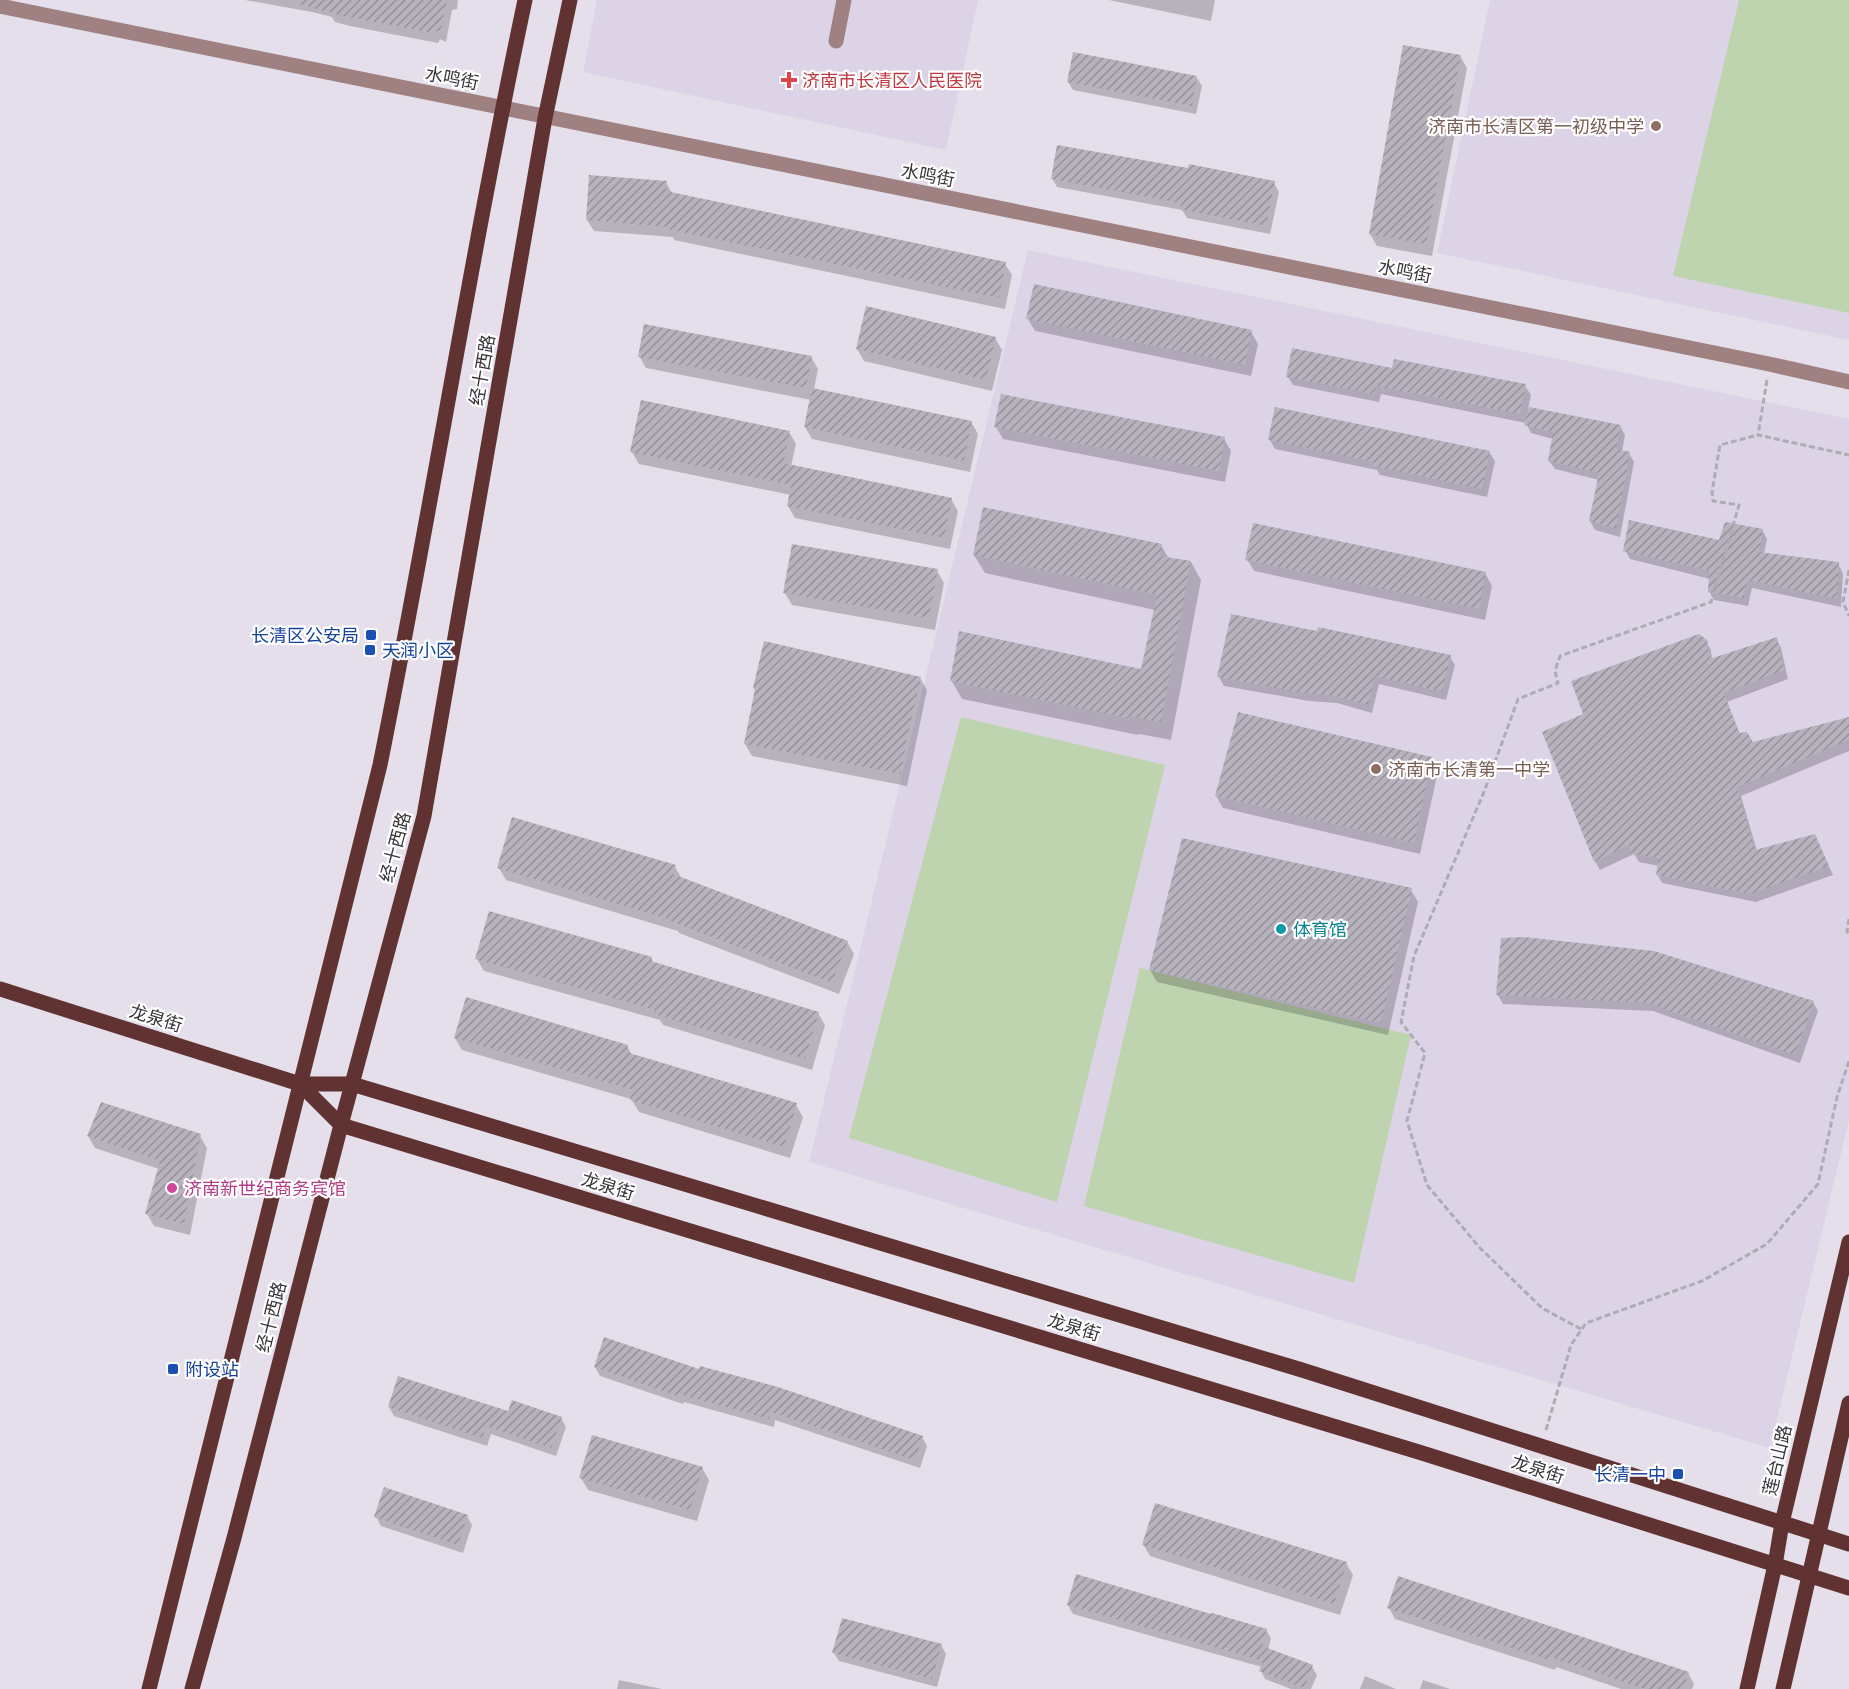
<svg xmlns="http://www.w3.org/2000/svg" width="1849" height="1689" font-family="Inter,'Noto Sans SC',sans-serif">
  <defs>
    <pattern id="building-hatch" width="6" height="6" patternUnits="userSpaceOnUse" patternTransform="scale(1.5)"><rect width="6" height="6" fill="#b7b2bd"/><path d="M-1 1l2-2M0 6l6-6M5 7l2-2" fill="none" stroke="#96929b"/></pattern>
  </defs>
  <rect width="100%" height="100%" fill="#e5dfeb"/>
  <g fill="#ddd3e6">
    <polygon points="597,0 978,0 946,150 583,72"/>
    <polygon points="1490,0 1849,0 1849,340 1437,253"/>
    <polygon points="1028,250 1849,419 1849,1120 1770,1448 809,1162"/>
  </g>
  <g fill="#bed4af">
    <polygon points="1739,0 1849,0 1849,313 1673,276"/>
    <polygon points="961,717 1165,765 1057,1202 849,1138"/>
    <polygon points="1140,968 1411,1035 1354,1283 1084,1206"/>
  </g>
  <g fill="#0003">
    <polygon points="245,0 458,0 457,9 452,10 446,42 440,39 438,43 350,26 335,22 332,17 312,12"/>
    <polygon points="1109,0 1215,0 1211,21"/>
    <polygon points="1460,56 1467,68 1432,256 1377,246 1370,234"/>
    <polygon points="1197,78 1202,86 1196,114 1073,90 1068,82"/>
    <polygon points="1052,178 1274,183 1279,192 1270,234 1187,218 1182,210 1057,187"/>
    <polygon points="666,183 673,194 1005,264 1012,275 1005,309 674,240 673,237 594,231 587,220"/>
    <polygon points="1028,319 1251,332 1258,344 1251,376 1035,331"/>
    <polygon points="995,338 1002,350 992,391 864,361 857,349"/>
    <polygon points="639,356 811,357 818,369 814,389 971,422 978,434 970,472 812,439 805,427 811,400 646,368"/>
    <polygon points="1393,370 1525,386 1531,395 1528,409 1620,426 1625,435 1622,452 1629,453 1634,462 1620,537 1595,530 1590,521 1599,480 1555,469 1549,461 1553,439 1531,433 1526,423 1381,394 1379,402 1293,385 1288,377"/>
    <polygon points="996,427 1224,439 1231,451 1225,482 1003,439"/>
    <polygon points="789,432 796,444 791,466 951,499 958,511 950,549 795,518 788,506 791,495 639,464 632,452"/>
    <polygon points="1270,440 1489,452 1495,461 1487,497 1380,475 1377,470 1275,449"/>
    <polygon points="1762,530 1767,539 1764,554 1838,564 1843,573 1841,607 1752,588 1748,606 1714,600 1709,591 1710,579 1630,559 1625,550 1720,542"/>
    <polygon points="1161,545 1169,559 1191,562 1201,580 1171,740 1139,734 1138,735 962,699 951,680 1142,671 1155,610 985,573 974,555"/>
    <polygon points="1247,559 1485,573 1492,586 1485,620 1254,571"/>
    <polygon points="937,571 944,583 935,630 792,605 785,593"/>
    <polygon points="1776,639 1781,648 1788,679 1727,702 1740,734 1752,744 1849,718 1849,751 1741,796 1757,851 1819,845 1833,875 1756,902 1662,883 1657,874 1659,866 1639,862 1634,854 1600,870 1595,861 1585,715 1706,641 1711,650 1712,660"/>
    <polygon points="1450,657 1455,665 1446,700 1379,684 1372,713 1337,703 1309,701 1224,686 1219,677"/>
    <polygon points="920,678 927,690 907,786 752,756 745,744 756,691 754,688"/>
    <polygon points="1431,759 1438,771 1420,854 1223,808 1216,796"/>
    <polygon points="675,867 682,879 847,942 854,954 839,994 679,933 678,931 506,880 499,868"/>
    <polygon points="1411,890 1418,902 1388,1035 1157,982 1150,970"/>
    <polygon points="651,958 655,964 818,1013 825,1025 812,1070 663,1025 660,1020 484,971 477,959"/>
    <polygon points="1498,995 1813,1002 1818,1011 1800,1063 1653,1011 1503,1004"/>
    <polygon points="455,1038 627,1046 632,1055 796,1105 803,1117 790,1158 639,1112 631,1099 462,1050"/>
    <polygon points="88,1136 200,1136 207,1148 190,1235 154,1226 147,1214 159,1169 95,1148"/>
    <polygon points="595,1367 700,1371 922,1437 927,1446 920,1468 775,1420 774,1427 684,1402 683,1404 600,1376"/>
    <polygon points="389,1407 561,1418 566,1427 556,1456 491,1434 487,1446 394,1416"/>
    <polygon points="702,1468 709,1480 697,1521 588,1490 581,1478"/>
    <polygon points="467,1516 472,1525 463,1553 381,1526 376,1517"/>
    <polygon points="1143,1544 1346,1563 1353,1575 1340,1615 1150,1556"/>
    <polygon points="1068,1605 1266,1630 1271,1638 1268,1650 1312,1667 1317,1675 1311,1689 1291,1689 1265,1679 1261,1671 1262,1667 1073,1614"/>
    <polygon points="1389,1608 1688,1673 1694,1684 1692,1689 1621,1689 1556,1667 1555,1670 1395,1619"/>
    <polygon points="941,1645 946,1654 937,1687 839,1661 834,1653"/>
    <polygon points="1365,1676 1396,1689 1360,1689"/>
    <polygon points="619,1680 662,1689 617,1689"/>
    <polygon points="1423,1680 1450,1689 1420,1689"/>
  </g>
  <g fill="url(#building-hatch)">
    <polygon points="302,0 447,0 440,33 434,30 433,33 343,16 301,5"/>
    <polygon points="1403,45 1461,55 1426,244 1369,234"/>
    <polygon points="1073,52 1197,76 1192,106 1067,82"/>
    <polygon points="1057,145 1188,168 1189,164 1275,181 1266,226 1180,209 1181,203 1051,179"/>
    <polygon points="589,175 667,181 666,191 1006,262 999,298 666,229 667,227 586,220"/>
    <polygon points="1034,284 1252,330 1245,365 1026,319"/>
    <polygon points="866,306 996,337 986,380 856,349"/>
    <polygon points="644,324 812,356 806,388 638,357"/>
    <polygon points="1292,348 1392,368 1394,359 1526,384 1520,414 1376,386 1375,394 1286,377"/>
    <polygon points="812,388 972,421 964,461 804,427"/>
    <polygon points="1001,394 1225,437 1219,471 994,427"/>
    <polygon points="641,400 790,431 783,463 952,498 944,538 787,506 791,485 630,452"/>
    <polygon points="1275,407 1490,451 1482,489 1373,466 1374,462 1268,440"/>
    <polygon points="1529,407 1621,425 1616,449 1630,452 1616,529 1589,521 1599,473 1548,461 1553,432 1524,425"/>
    <polygon points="983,507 1162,544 1160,556 1191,561 1161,722 1129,716 1128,718 950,681 959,631 1141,669 1157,595 973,555"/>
    <polygon points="1629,520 1719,540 1725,522 1763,529 1759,552 1839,562 1837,599 1747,580 1744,598 1708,592 1709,571 1623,551"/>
    <polygon points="1253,523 1486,572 1479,609 1245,560"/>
    <polygon points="792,544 938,569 929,618 783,593"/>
    <polygon points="1231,614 1317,631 1318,627 1451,655 1442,692 1375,676 1368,705 1331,695 1303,693 1217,677"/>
    <polygon points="1699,634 1707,640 1710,659 1777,637 1784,670 1724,693 1739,733 1747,732 1753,742 1849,717 1849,740 1737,787 1755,850 1815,834 1829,866 1750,894 1656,875 1659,858 1632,854 1629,845 1594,862 1542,732 1583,714 1571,681"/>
    <polygon points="764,641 921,677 907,738 901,774 744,744 755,689 753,688"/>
    <polygon points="1238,712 1432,757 1414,843 1215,796"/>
    <polygon points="512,817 676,865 673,874 848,941 832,983 670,921 671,920 497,868"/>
    <polygon points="1182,838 1412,888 1381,1023 1149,970"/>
    <polygon points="489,911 652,957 651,961 819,1012 805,1059 654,1014 655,1010 475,959"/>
    <polygon points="1523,937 1654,951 1814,1001 1795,1055 1647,1003 1496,995 1501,938"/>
    <polygon points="466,997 628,1045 626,1052 797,1103 784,1147 630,1100 633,1090 454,1038"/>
    <polygon points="101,1102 201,1134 184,1224 145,1214 160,1161 87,1136"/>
    <polygon points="604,1337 699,1369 700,1366 778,1387 923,1436 915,1460 771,1412 769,1419 679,1394 678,1396 594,1367"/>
    <polygon points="398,1376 508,1411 512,1400 562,1417 551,1448 486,1426 482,1438 388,1407"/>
    <polygon points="592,1435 703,1467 690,1510 579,1478"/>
    <polygon points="384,1487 468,1515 458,1545 374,1517"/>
    <polygon points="1155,1503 1347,1562 1334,1604 1142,1545"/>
    <polygon points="1076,1574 1211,1614 1212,1613 1267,1629 1262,1646 1313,1665 1304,1688 1259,1671 1263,1661 1067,1605"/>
    <polygon points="1398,1576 1689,1672 1683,1689 1645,1689 1550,1657 1549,1660 1387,1608"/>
    <polygon points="842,1618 942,1644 932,1679 832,1653"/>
  </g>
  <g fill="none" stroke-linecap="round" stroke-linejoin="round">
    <g stroke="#afabb5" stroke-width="3" stroke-dasharray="6 3" stroke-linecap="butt">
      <polyline points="1767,380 1758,435 1849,455"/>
      <polyline points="1849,570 1843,602 1849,616"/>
      <polyline points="1849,919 1847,932 1849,934"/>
      <polyline points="1581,1329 1542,1308 1480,1248 1427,1185 1407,1121 1425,1053 1401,1022 1414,956 1484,792 1518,699 1558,683 1555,671 1560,656 1711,602 1739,505 1713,501 1712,492 1720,445 1758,435"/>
      <polyline points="1546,1430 1571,1345 1586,1323 1702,1281 1767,1244 1818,1184 1837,1097 1849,1061"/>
    </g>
    <g stroke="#9e8180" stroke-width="15">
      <polyline points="0,6 1769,364 1849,382"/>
      <polyline points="836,41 844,0"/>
    </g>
    <g stroke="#613232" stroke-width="15">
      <polyline points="0,989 300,1084 352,1084 1302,1370 1849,1544"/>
      <polyline points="300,1084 341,1125 1422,1453 1849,1588"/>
      <path d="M149,1689L380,765C431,511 471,254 525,0"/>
      <polyline points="192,1689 234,1538 341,1125 424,816 545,118 570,0"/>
      <polyline points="1747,1689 1775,1565 1782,1523 1849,1242"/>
      <polyline points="1783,1689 1849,1403"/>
    </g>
  </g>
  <path fill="#e0444e" stroke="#fff" stroke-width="2" d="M786 71h6v6h6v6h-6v6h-6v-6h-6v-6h6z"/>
  <g fill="#8d6e63" stroke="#fff" stroke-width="2">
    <circle cx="1656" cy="126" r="6"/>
    <circle cx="1376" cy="769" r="6"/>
  </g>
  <g fill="#1a4fb4" stroke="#fff" stroke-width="2">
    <rect x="365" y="629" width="12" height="12" rx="3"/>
    <rect x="364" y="644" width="12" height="12" rx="3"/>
    <rect x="167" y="1363" width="12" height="12" rx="3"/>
    <rect x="1672" y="1468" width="12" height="12" rx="3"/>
  </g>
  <circle fill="#0f9aa8" stroke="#fff" stroke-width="2" cx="1281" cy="929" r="6"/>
  <circle fill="#d1479c" stroke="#fff" stroke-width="2" cx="172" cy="1188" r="6"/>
  <g text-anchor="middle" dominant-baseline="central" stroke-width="4.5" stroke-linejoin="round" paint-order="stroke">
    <g font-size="18" fill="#37353a" stroke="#fff">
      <text transform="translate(452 78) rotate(11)">水鸣街</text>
      <text transform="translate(928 175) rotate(11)">水鸣街</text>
      <text transform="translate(1405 271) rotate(11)">水鸣街</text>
      <text transform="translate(482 370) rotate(-80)">经十西路</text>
      <text transform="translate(395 847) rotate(-75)">经十西路</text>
      <text transform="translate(156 1018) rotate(17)">龙泉街</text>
      <text transform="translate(608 1186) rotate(17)">龙泉街</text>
      <text transform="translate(271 1317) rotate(-76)">经十西路</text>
      <text transform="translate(1074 1327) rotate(17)">龙泉街</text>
      <text transform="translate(1777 1460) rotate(-77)">莲台山路</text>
      <text transform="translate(1538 1469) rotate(18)">龙泉街</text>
    </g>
    <g font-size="18" fill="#be3a42" stroke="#fff" text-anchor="start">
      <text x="802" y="80">济南市长清区人民医院</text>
    </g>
    <g font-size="18" fill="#785e54" stroke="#fff" text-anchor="end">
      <text x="1644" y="126">济南市长清区第一初级中学</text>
      <text x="1388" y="769" text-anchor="start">济南市长清第一中学</text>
    </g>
    <g font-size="18" fill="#164399" stroke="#fff" text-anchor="end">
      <text x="359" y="635">长清区公安局</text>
      <text x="382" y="650" text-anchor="start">天润小区</text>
      <text x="185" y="1369" text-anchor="start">附设站</text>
      <text x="1666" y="1474">长清一中</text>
    </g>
    <g font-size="18" fill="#0d838f" stroke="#fff" text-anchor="start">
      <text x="1293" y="929">体育馆</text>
    </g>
    <g font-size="18" fill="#b23c85" stroke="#fff" text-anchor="start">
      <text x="184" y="1188">济南新世纪商务宾馆</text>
    </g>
  </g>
</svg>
